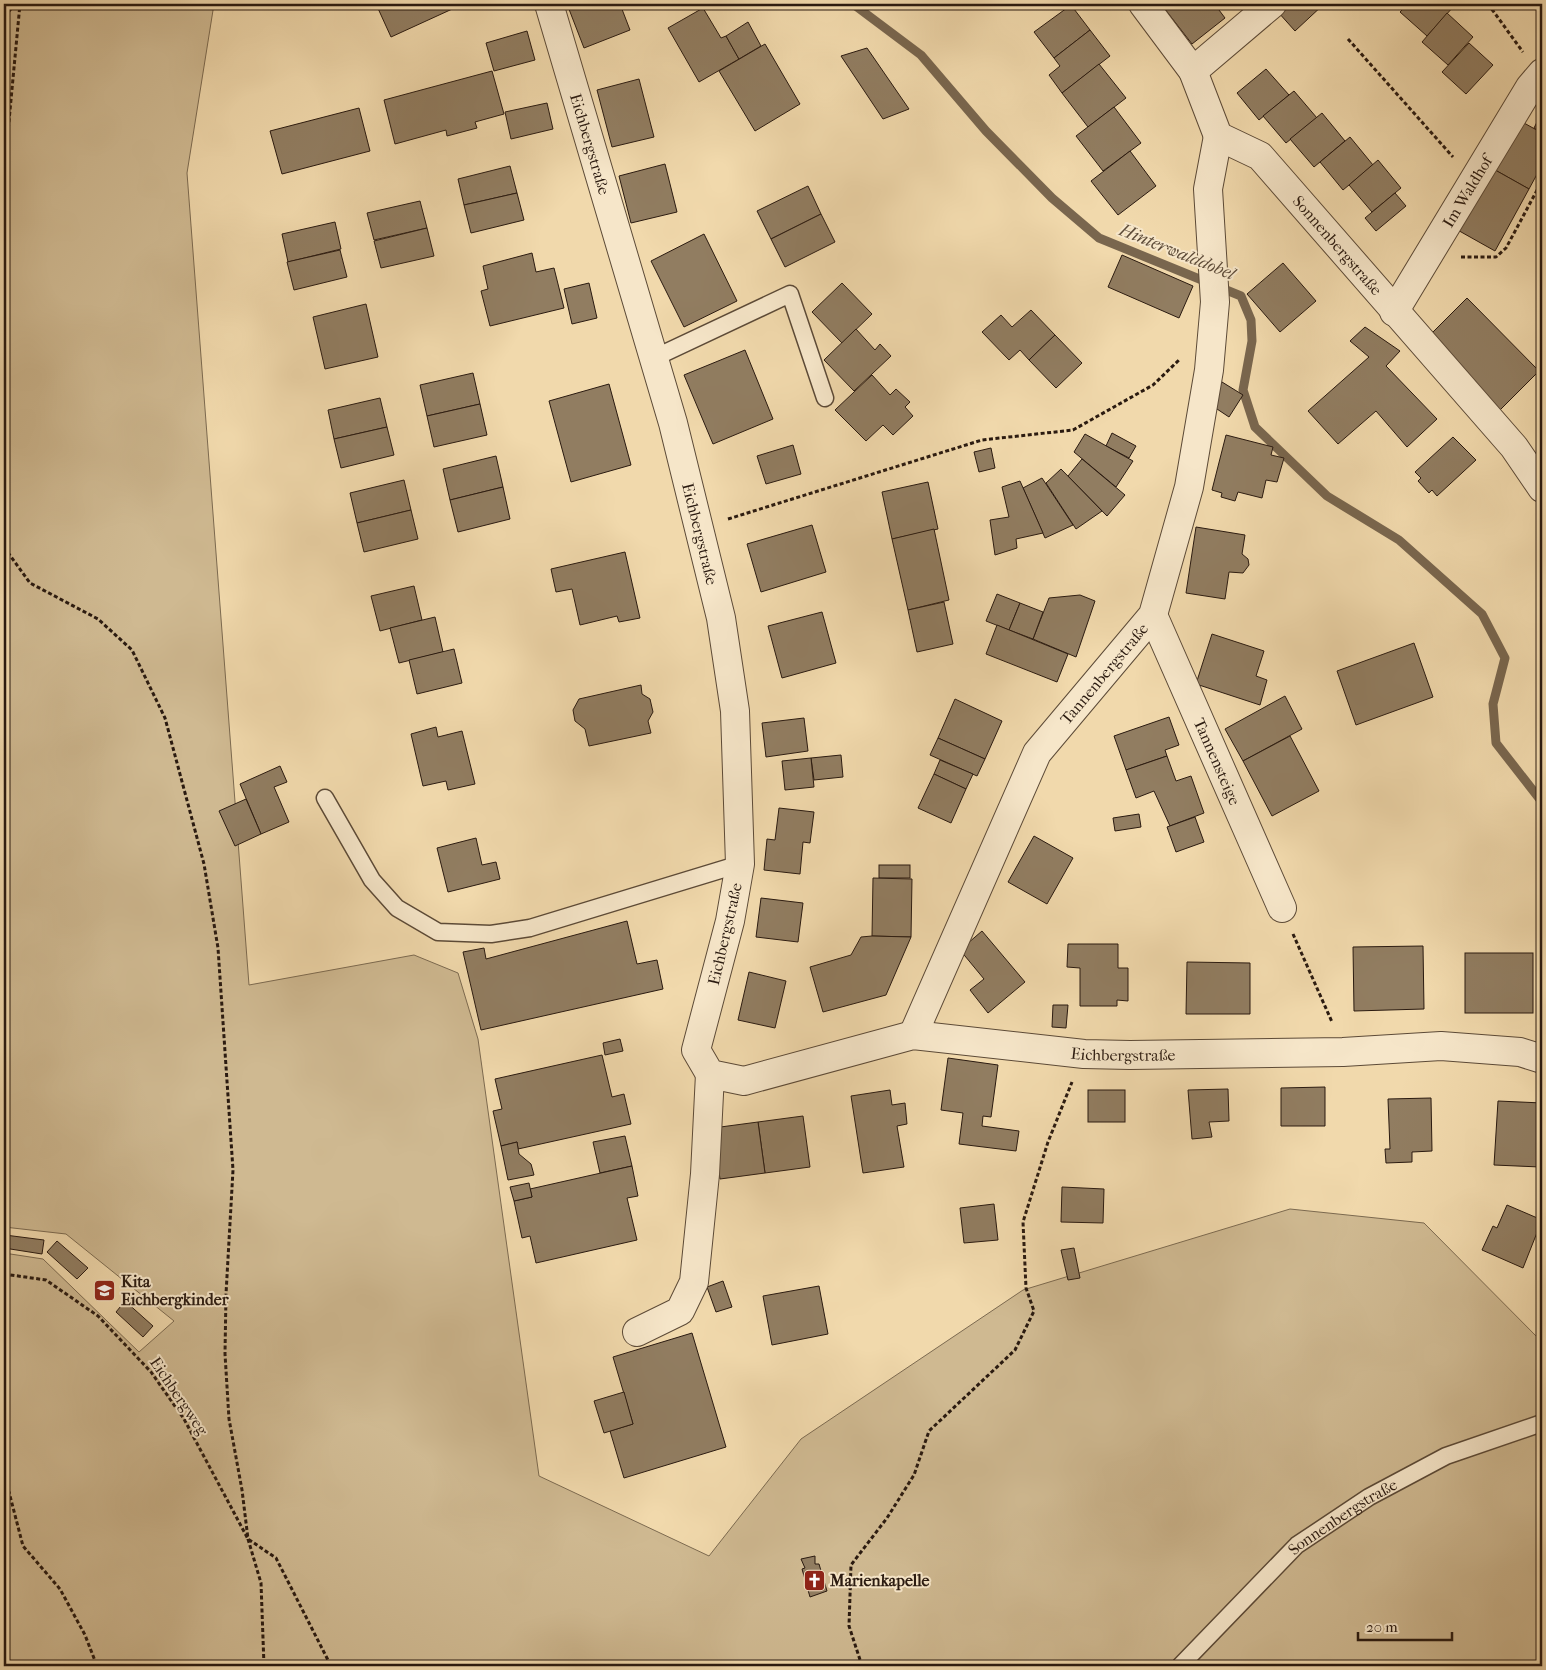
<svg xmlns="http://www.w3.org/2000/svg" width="1546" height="1670" font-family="'IM FELL French Canon',serif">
  <rect width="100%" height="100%" fill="#f1d9ac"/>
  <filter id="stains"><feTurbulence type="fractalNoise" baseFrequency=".004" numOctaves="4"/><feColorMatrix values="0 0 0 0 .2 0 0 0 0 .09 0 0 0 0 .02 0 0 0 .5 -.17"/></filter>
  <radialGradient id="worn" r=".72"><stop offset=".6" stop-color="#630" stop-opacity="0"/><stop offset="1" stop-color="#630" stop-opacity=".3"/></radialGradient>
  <polygon fill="#cfb991" stroke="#7c6a50" points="4,4 214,4 187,173 249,985 414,955 458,973 478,1039 539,1476 709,1556 801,1439 1023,1290 1290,1209 1424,1223 1542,1342 1542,1666 4,1666 4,1253 43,1259 139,1352 174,1321 66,1234 4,1227"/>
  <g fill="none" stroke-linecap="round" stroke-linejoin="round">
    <polyline stroke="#79664e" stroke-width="9" points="853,4 921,55 986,131 1052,198 1099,238 1241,296 1251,320 1252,341 1243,390 1255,427 1327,496 1399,540 1482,614 1505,658 1493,704 1496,743 1542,802"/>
  </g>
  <g fill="#917d61" stroke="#2a1a10">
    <polygon points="376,4 461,4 461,5 391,37"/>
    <polygon points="567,4 620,4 630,30 584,48"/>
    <polygon points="1161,4 1226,4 1219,10 1225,18 1192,44"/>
    <polygon points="1287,4 1324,4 1295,31 1278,12"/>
    <polygon points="1408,4 1451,4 1454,6 1427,36 1400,12"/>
    <polygon points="1071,5 1090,30 1054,58 1034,32"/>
    <polygon points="703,8 721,38 726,36 739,59 699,82 668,28"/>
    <polygon points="1447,13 1473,37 1448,65 1422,42"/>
    <polygon points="748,22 761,46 739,59 726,36"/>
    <polygon points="1090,30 1110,56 1062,93 1049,75 1060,66 1054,58"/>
    <polygon points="527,31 535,60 494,71 486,43"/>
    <polygon points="1469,43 1493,65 1466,94 1442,72"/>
    <polygon points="765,44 800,104 755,131 719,71"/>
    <polygon points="867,48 909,109 883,119 841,56"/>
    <polygon points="1099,64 1126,98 1088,127 1062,93"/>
    <polygon points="1266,69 1289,95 1259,120 1237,93"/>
    <polygon points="492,71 504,114 475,122 477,128 447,136 446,130 395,144 384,100"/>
    <polygon points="639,79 654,137 612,147 597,90"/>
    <polygon points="1294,91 1317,118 1286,143 1263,116"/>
    <polygon points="547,103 553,129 511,139 505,112"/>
    <polygon points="1114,107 1141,143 1103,171 1076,136"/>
    <polygon points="359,108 370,151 282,174 270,131"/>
    <polygon points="1542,112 1542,133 1534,128"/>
    <polygon points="1322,113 1345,141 1314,167 1290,139"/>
    <polygon points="1515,118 1542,133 1542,165 1529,189 1488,166"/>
    <polygon points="1350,137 1373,165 1343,190 1320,162"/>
    <polygon points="1130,151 1156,186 1118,215 1091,181"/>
    <polygon points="1378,160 1401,188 1372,212 1349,185"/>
    <polygon points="665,164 677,212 631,223 619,176"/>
    <polygon points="510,166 517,193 464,205 458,179"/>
    <polygon points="1488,166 1529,189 1495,251 1454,228"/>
    <polygon points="808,186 821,214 771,239 757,211"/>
    <polygon points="517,193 524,220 471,233 464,205"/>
    <polygon points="1395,193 1406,206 1376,231 1365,218"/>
    <polygon points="420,201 427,228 374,240 367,213"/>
    <polygon points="821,214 835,242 785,267 771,239"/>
    <polygon points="335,222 341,249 288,262 282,234"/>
    <polygon points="427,228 434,256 381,268 374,241"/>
    <polygon points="704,234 737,301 684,327 651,261"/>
    <polygon points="340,250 347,277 294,290 287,262"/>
    <polygon points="532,253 536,272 554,268 564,308 490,326 481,291 488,289 483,266"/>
    <polygon points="1122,255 1193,286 1179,318 1108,287"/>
    <polygon points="1283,263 1316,301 1280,332 1247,294"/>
    <polygon points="589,283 597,318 572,324 564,289"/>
    <polygon points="842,283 872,314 842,343 812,312"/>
    <polygon points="1467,298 1539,371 1499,411 1427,338"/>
    <polygon points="366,304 378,357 325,369 313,317"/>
    <polygon points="1031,310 1055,335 1029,360 1020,350 1009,360 982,332 1001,315 1012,327"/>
    <polygon points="1365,327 1400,351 1386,366 1437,419 1407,447 1376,411 1338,444 1308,411 1369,357 1350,341"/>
    <polygon points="856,329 875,350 880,344 891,356 854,391 824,360"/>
    <polygon points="1055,335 1082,363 1056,388 1029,360"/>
    <polygon points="745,350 773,419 713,444 684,375"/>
    <polygon points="473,373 480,404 427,416 420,385"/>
    <polygon points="872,375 890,395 896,389 910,402 905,407 913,416 893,435 883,425 866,441 835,410"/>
    <polygon points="1222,382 1243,395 1229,417 1208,403"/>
    <polygon points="609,384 631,465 571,482 549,401"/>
    <polygon points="380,398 387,427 334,439 328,410"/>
    <polygon points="480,404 487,435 434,447 427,416"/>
    <polygon points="387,427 394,455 341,468 334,439"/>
    <polygon points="1112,433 1136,446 1129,458 1106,446"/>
    <polygon points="1085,434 1133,461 1116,487 1074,452"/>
    <polygon points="1226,435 1273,447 1271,455 1284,458 1277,482 1266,480 1262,498 1238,492 1235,501 1221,497 1222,493 1212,490"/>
    <polygon points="1453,437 1476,460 1437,496 1432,490 1429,493 1418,481 1421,478 1415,472"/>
    <polygon points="793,445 801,474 766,484 757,456"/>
    <polygon points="991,448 995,468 979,472 974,452"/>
    <polygon points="496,456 503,487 450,500 443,469"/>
    <polygon points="1082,459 1125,495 1107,516 1068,476"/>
    <polygon points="1061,469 1102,511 1076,529 1046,483"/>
    <polygon points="1042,478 1073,525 1045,538 1023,488"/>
    <polygon points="404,480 411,510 357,523 350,493"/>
    <polygon points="1020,481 1043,533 1016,539 1017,548 995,555 990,520 1009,517 1002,487"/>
    <polygon points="928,482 938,529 892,539 882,492"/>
    <polygon points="503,487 510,519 458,532 450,500"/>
    <polygon points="411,510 418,539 364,552 357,523"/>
    <polygon points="812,525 826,572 761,592 747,544"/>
    <polygon points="1196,527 1245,535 1242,554 1248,559 1249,565 1243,573 1229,572 1225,599 1186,593"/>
    <polygon points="934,529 949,600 908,610 892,539"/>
    <polygon points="625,552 640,618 619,622 617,616 580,625 572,589 556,592 551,569"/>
    <polygon points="414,586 422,620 380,631 371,596"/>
    <polygon points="997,594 1020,603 1009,630 986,621"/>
    <polygon points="1080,595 1095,601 1076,657 1033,639 1049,598"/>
    <polygon points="944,602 953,644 917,652 908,610"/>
    <polygon points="1020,603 1043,612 1033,639 1009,630"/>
    <polygon points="822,612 836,663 782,678 768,626"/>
    <polygon points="435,617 443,652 399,663 390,628"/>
    <polygon points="997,625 1068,654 1057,682 986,654"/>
    <polygon points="1212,634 1264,651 1256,676 1267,680 1260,705 1196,684"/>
    <polygon points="1414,643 1433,697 1356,725 1337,671"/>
    <polygon points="454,649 462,683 417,694 409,660"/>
    <polygon points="641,685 642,694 650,699 653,712 648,721 651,733 589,746 585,729 575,721 573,710 579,699"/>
    <polygon points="1285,696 1302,729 1243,761 1225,729"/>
    <polygon points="955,699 1002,721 985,759 938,738"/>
    <polygon points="1169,717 1179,745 1165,750 1167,756 1126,770 1114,736"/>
    <polygon points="804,718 808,751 766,757 762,723"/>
    <polygon points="436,727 438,737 462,731 475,784 448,790 446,781 423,786 411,734"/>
    <polygon points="1290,736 1319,791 1272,816 1243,761"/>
    <polygon points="938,738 985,759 977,776 930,755"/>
    <polygon points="841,755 843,777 814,780 811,758"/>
    <polygon points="1167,756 1176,781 1191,776 1204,813 1170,826 1154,791 1136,798 1126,770"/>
    <polygon points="811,758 814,787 785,790 782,761"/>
    <polygon points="940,760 973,774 966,789 934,774"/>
    <polygon points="280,766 287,782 274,787 289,822 261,834 240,784"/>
    <polygon points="934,774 966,789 951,823 918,808"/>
    <polygon points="246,799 261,834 235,846 219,811"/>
    <polygon points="779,808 814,812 810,843 803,842 800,874 764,870 767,839 775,840"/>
    <polygon points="1139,814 1141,827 1115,831 1113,818"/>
    <polygon points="1195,817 1204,842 1176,852 1167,827"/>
    <polygon points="1034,836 1073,858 1047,904 1008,882"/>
    <polygon points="476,838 482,865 496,862 500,879 448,892 437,848"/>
    <rect x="879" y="865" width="31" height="13"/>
    <polygon points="873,878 912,879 911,937 872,936"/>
    <polygon points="761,898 803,903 798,942 756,937"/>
    <polygon points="627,921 637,964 657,960 663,989 481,1030 463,952 484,948 486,959"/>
    <polygon points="982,931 1025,982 988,1013 970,990 984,979 960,950"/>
    <polygon points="872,936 911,937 886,995 823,1012 810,967 851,955 861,937"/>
    <polygon points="1068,944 1118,944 1118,968 1128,968 1128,1001 1117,1000 1117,1006 1080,1006 1080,968 1067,967"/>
    <polygon points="1423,946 1424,1009 1354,1011 1353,947"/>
    <rect x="1465" y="953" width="68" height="60"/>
    <polygon points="1187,962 1250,963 1250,1014 1186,1014"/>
    <polygon points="749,972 786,981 775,1028 738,1020"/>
    <polygon points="1053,1005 1068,1005 1066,1028 1052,1027"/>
    <polygon points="620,1039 623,1051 605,1055 603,1043"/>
    <polygon points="602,1055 612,1097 624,1094 631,1124 518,1149 517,1142 501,1146 493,1111 502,1109 495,1079"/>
    <polygon points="948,1058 998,1065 991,1117 983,1116 982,1126 1019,1131 1016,1151 959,1144 963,1113 941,1110"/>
    <polygon points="1325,1087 1325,1126 1281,1126 1281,1088"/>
    <polygon points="1228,1089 1229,1121 1209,1122 1212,1137 1192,1139 1188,1090"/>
    <polygon points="890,1090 892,1105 905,1103 907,1124 897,1126 904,1167 863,1173 851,1096"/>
    <rect x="1088" y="1090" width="37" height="32"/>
    <polygon points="1431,1098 1432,1151 1412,1152 1412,1162 1386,1163 1385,1149 1390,1149 1388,1099"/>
    <polygon points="1498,1101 1542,1103 1542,1157 1540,1157 1540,1167 1494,1165"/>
    <polygon points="803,1116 810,1167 765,1173 758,1122"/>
    <polygon points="758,1122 765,1173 720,1179 713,1128"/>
    <polygon points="625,1136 632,1166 600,1173 593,1142"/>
    <polygon points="517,1142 519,1154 531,1164 534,1175 508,1180 501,1146"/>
    <polygon points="632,1166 638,1196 627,1198 637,1240 536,1263 530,1236 522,1238 514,1201 532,1197 530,1189"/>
    <polygon points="529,1183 532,1197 514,1201 510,1187"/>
    <polygon points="1062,1187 1104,1189 1103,1223 1061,1222"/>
    <polygon points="994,1204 998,1240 964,1243 960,1208"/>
    <polygon points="1507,1205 1542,1220 1523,1268 1482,1250 1493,1226 1497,1228"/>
    <polygon points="5,1235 44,1240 42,1254 4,1248"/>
    <polygon points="57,1241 88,1268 77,1279 47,1252"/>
    <polygon points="1074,1248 1080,1278 1068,1280 1061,1250"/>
    <polygon points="723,1281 732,1307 716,1312 707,1287"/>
    <polygon points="819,1286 828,1334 772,1345 763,1296"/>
    <polygon points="125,1301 153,1326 143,1337 116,1312"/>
    <polygon points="692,1333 726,1447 624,1478 610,1431 633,1424 613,1357"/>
    <polygon points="624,1392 633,1424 604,1433 594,1401"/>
    <polygon points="815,1556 815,1564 819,1564 827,1591 810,1597 802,1569 805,1568 801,1559"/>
  </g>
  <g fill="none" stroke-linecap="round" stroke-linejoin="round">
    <defs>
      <g id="service">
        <polyline points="654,358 790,294 825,398"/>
        <polyline points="325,798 372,880 397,908 438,932 491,934 530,928 740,864"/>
        <path id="s1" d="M1180,1666L1297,1545L1369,1497L1446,1456L1542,1423"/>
      </g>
      <g id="minor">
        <path id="s2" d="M549,4L673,423L721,618L735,711L740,864L730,921L696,1050L710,1074L744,1081L913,1035L1084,1054L1130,1055L1343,1052L1441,1046L1520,1052L1542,1059"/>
        <path id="s3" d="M1143,4L1193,71L1218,136L1260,156L1514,447L1542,488"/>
        <polyline points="1193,71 1272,4"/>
        <path id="s4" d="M1394,312L1530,87L1542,73"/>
        <path id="s5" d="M1153,615L1282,908"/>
        <path id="s6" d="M913,1035L1037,753L1153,615L1189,487L1209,370L1215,302L1208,189L1218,136"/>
        <polyline points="637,1332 680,1311 694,1282 705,1174 710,1074"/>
      </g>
    </defs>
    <use href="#service" stroke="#5c4a37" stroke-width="19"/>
    <use href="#minor" stroke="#5c4a37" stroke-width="30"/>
    <g stroke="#2a1a10" stroke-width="3" stroke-dasharray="4 2.5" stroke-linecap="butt">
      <polyline points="1488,4 1523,52"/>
      <polyline points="4,17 15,4"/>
      <polyline points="1348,39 1453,157"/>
      <polyline points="4,174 20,4"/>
      <polyline points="1461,257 1496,257 1506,248 1542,181"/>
      <polyline points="728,519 982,440 1073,430 1153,385 1179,360"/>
      <polyline points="4,547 30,583 98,619 132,650 165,718 204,864 218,948 233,1170 226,1294 225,1354 229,1419 242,1490 248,1539 261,1583 264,1666"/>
      <polyline points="1293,934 1332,1022"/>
      <polyline points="4,1274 46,1280 98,1316 151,1372 184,1419 248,1539 276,1558 331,1666"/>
      <polyline points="4,1485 9,1492 23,1546 60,1589 85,1635 97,1666"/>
      <polyline points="862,1666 849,1626 851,1565 887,1518 914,1475 929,1431 1015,1350 1034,1311 1026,1288 1023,1222 1048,1142 1072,1082"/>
    </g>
    <use href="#service" stroke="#f6e6c9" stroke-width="16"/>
    <use href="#minor" stroke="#f6e6c9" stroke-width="28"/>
  </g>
  <defs>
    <symbol id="school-square" viewBox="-11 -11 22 22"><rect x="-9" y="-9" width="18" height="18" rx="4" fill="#8f2418" stroke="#f6e6c9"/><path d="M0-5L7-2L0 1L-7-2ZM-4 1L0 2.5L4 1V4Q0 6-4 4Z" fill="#fff"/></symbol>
    <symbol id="church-square" viewBox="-11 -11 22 22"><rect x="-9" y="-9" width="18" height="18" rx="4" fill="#8f2418" stroke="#f6e6c9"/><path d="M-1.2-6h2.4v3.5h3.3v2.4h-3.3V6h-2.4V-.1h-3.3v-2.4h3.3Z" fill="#fff"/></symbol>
  </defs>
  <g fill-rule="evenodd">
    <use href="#school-square" x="92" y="1278" width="25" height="25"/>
    <use href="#church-square" x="802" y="1568" width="25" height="25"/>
  </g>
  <g text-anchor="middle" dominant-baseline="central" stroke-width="4" stroke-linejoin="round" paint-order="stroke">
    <g font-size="16" fill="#2a1a10" stroke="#f6e6c9">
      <text stroke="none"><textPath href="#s2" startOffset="146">Eichbergstraße</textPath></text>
      <text stroke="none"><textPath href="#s4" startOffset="141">Im Waldhof</textPath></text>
      <text stroke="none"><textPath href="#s3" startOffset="318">Sonnenbergstraße</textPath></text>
      <text stroke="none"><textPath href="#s2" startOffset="551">Eichbergstraße</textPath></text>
      <text stroke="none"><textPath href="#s6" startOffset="412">Tannenbergstraße</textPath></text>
      <text stroke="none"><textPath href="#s5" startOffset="160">Tannensteige</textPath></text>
      <text transform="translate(725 934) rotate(-77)">Eichbergstraße</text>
      <text stroke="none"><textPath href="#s2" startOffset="1525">Eichbergstraße</textPath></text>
      <text transform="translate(179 1396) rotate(56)">Eichbergweg</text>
      <text stroke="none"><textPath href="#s1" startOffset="222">Sonnenbergstraße</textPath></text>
    </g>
    <g font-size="16" font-weight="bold" fill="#2a1a10" stroke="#f6e6c9" text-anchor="start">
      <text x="121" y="1281">Kita<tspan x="121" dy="18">Eichbergkinder</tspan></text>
      <text x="830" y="1580">Marienkapelle</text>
    </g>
    <g font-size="18" font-style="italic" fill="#5e4c39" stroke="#f6e6c9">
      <text transform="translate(1177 252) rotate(22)">Hinterwalddobel</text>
    </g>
  </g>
  <rect width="1546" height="1670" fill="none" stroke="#f1d9ac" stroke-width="20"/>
  <rect x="5" y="5" width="1536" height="1660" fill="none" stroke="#2a1a10" stroke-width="2.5"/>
  <rect x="10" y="10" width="1526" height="1650" fill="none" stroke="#2a1a10"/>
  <path d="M1358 1632v8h94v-8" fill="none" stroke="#2a1a10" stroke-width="2.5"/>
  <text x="1366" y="1632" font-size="15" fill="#2a1a10" stroke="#f6e6c9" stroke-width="4" paint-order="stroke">20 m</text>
  <rect width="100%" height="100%" filter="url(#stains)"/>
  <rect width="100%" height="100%" fill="url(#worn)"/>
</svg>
